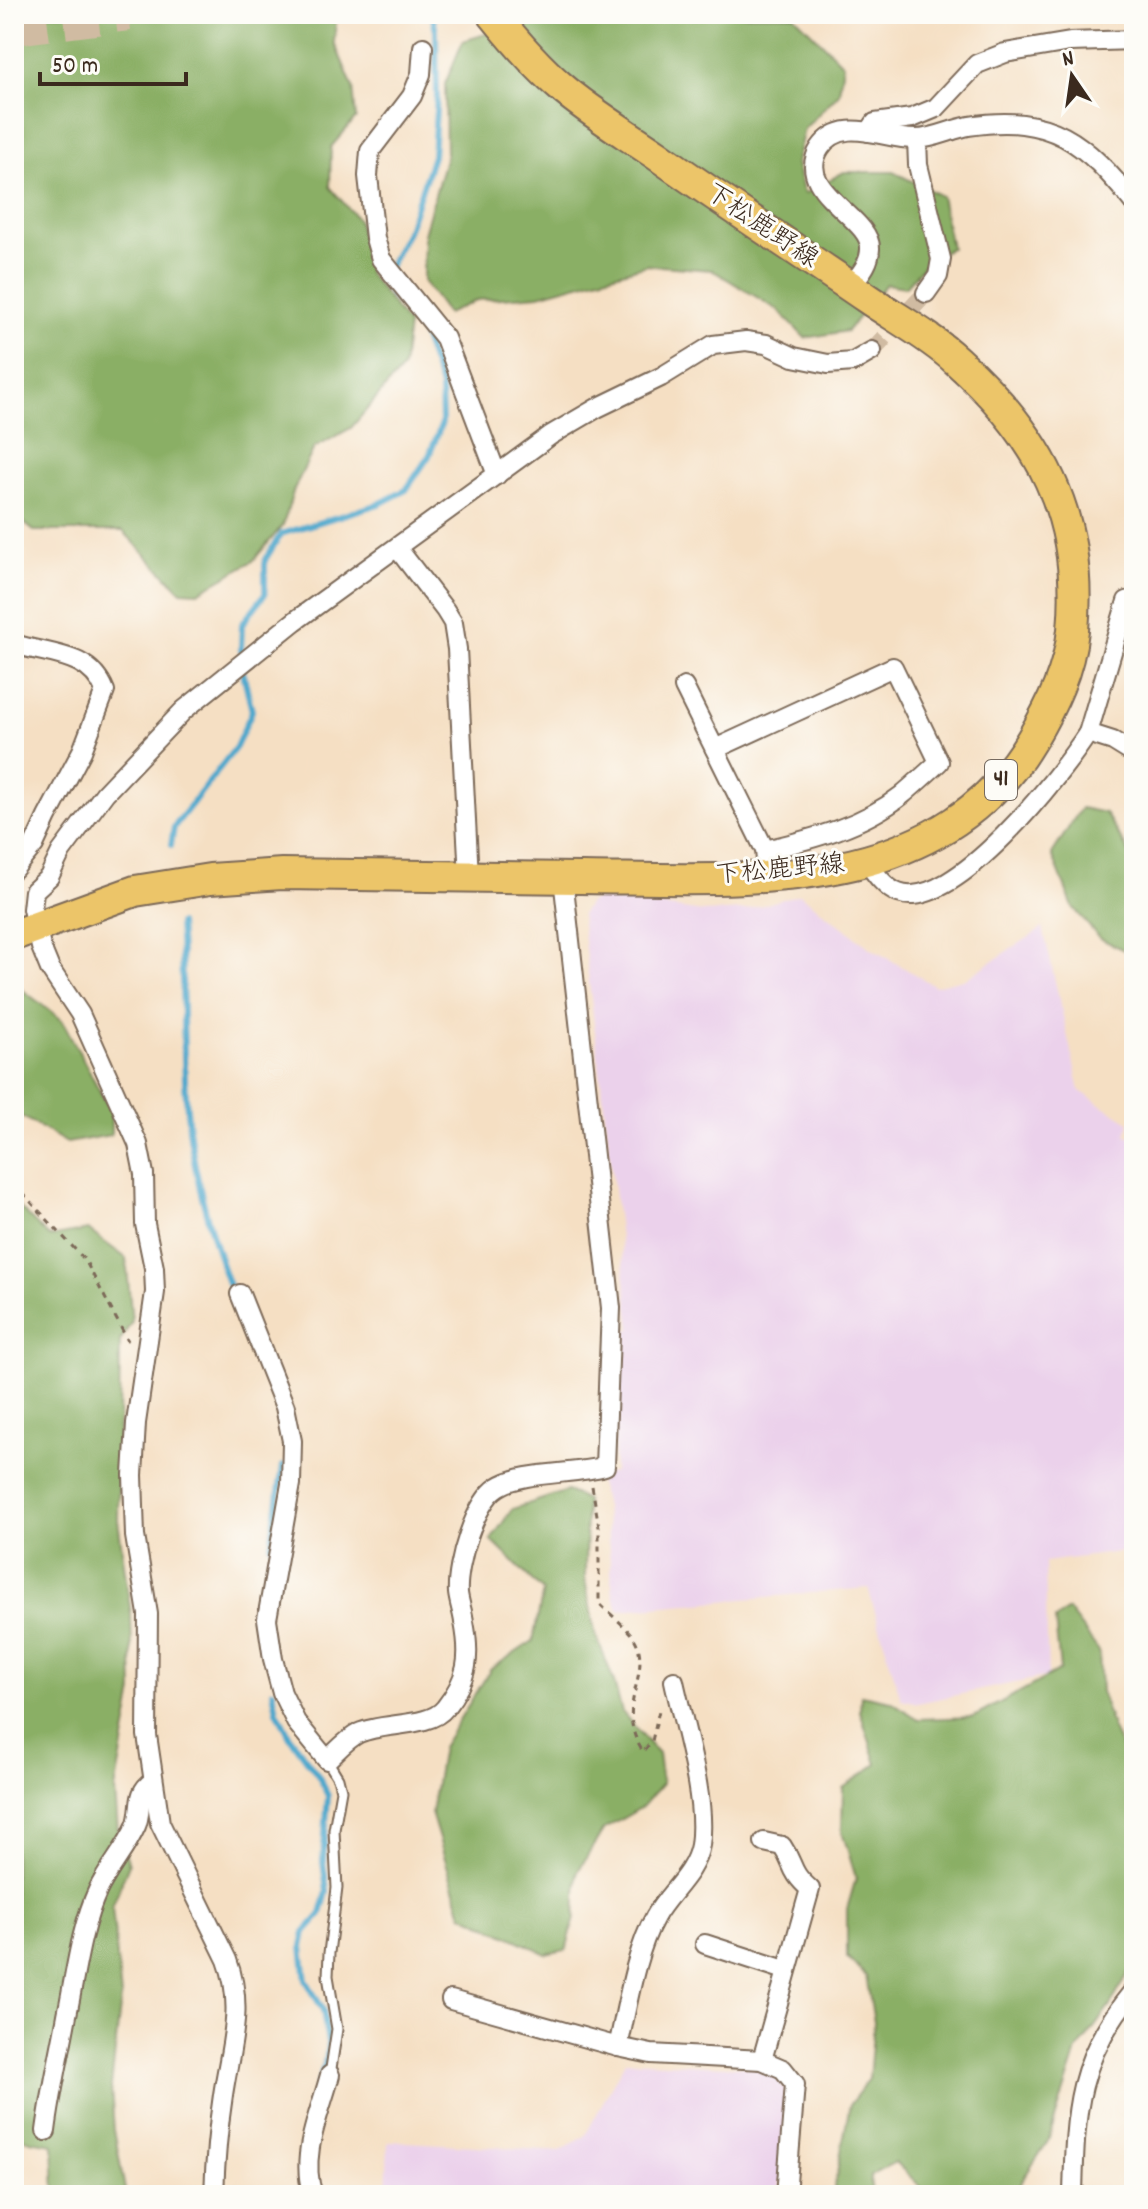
<svg xmlns="http://www.w3.org/2000/svg" width="1148" height="2209" font-family="Dekko,'Klee One',sans-serif">
  <rect width="100%" height="100%" fill="#fdfcf7"/>
  <filter id="ink" filterUnits="userSpaceOnUse"><feTurbulence type="fractalNoise" baseFrequency=".0125" numOctaves="2"/><feDisplacementMap in="SourceGraphic" scale="16" xChannelSelector="R" yChannelSelector="G"/><feConvolveMatrix kernelMatrix="1 2 1 2 8 2 1 2 1" color-interpolation-filters="sRGB"/></filter>
  <filter id="wash" filterUnits="userSpaceOnUse"><feTurbulence type="fractalNoise" baseFrequency=".006" numOctaves="4" result="noise"/><feDisplacementMap in="SourceGraphic" scale="32" xChannelSelector="R" yChannelSelector="G"/><feGaussianBlur stdDeviation="1.8" result="paint"/><feColorMatrix in="noise" values="0 0 0 0 0 0 0 0 0 0 0 0 0 0 0 0 0 1.4 0 .05"/><feComposite in="paint" operator="in"/></filter>
  <g filter="url(#wash)">
    <rect width="100%" height="100%" fill="#f5dfc3"/>
    <g fill="#ebd1eb">
      <polygon points="800,894 870,948 935,986 967,978 1043,928 1080,1091 1129,1122 1126,1135 1134,1138 1134,1550 1045,1562 1048,1676 918,1703 901,1699 868,1588 619,1610 613,1595 605,1505 597,1476 614,1472 618,1334 631,1329 581,915 589,903 600,897 703,912 747,910"/>
      <polygon points="625,2061 768,2068 789,2093 779,2195 386,2195 388,2141 560,2151 585,2136"/>
    </g>
    <g fill="#8aaf65" stroke="#626c42" stroke-width="2">
      <polygon points="14,14 337,14 334,42 353,87 356,118 331,147 330,187 358,220 369,274 408,325 403,367 351,428 314,448 294,489 283,525 253,561 198,592 181,591 123,531 34,531 14,515"/>
      <polygon points="530,14 794,15 843,64 839,93 804,129 796,163 804,194 844,172 894,172 941,196 951,248 929,260 905,287 886,284 847,331 805,338 778,310 712,270 647,265 539,295 477,300 447,314 423,281 424,234 446,155 445,84 463,41 527,21"/>
      <polygon points="1081,808 1105,813 1134,861 1134,955 1099,938 1073,907 1052,854"/>
      <polygon points="20,988 62,1020 111,1112 111,1135 67,1143 14,1112 14,989"/>
      <polygon points="14,1202 49,1237 88,1230 126,1258 132,1321 120,1341 118,1520 131,1615 133,1691 115,1790 118,1832 129,1864 112,1907 121,1997 111,2087 114,2130 126,2195 55,2195 53,2144 19,2138 14,2148"/>
      <polygon points="567,1491 586,1500 585,1580 595,1632 613,1679 622,1712 658,1754 662,1784 642,1807 603,1830 577,1873 575,1918 566,1950 546,1954 462,1914 431,1813 442,1747 491,1669 533,1641 543,1591 491,1540 512,1509"/>
      <polygon points="1068,1610 1099,1651 1101,1693 1113,1730 1134,1773 1134,1963 1110,2006 1077,2051 1048,2141 1023,2179 1016,2195 922,2195 920,2186 895,2162 870,2175 872,2195 833,2195 850,2104 869,2079 874,2022 866,1976 847,1957 847,1909 856,1878 842,1831 843,1788 877,1764 860,1711 861,1695 891,1701 918,1719 974,1717 1060,1670 1055,1620"/>
    </g>
    <g fill="none" stroke-linecap="round" stroke-linejoin="round">
      <g stroke="#4ea7cc" stroke-width="6">
        <polyline points="241,650 242,624 265,594 265,560 281,534 379,504 406,490 429,456 442,423 441,386 417,319 394,298 382,280 408,230 433,156 437,95 436,31 433,18"/>
        <polyline points="171,845 174,827 236,747 252,711 243,672"/>
        <path d="M179,924C184,982 182,1039 186,1097C190,1166 210,1235 234,1300"/>
        <polyline points="245,1329 260,1367"/>
        <polyline points="271,1546 283,1466"/>
        <polyline points="273,1691 277,1711 290,1737 319,1777 328,1796 323,1861 327,1892 321,1914 305,1932 302,1947 306,1980 323,2010 329,2048 314,2098"/>
      </g>
    </g>
  </g>
  <g filter="url(#ink)">
    <g fill="none" stroke-linecap="round" stroke-linejoin="round">
      <polyline stroke="#d0bba2" stroke-width="18" stroke-dasharray="18 9" stroke-linecap="butt" points="872,351 926,293"/>
      <polyline stroke="#d0bba2" stroke-width="34" stroke-dasharray="34 17" stroke-linecap="butt" points="14,28 129,14"/>
      <defs>
        <polyline id="lane" points="327,1760 338,1778 341,1790 334,1830 337,1888 329,1953 328,1976 337,2029 330,2075"/>
        <g id="street">
          <polyline points="423,47 421,74 412,96 370,151 368,176 375,238 381,259 445,338 497,475"/>
          <polyline points="869,132 875,123 912,118 936,108 977,64 1005,53 1070,42 1134,40"/>
          <polyline points="917,139 918,165 941,259 938,276 926,293"/>
          <path d="M851,286C859,275 870,264 870,249C872,217 792,191 820,148C843,114 883,140 916,139C933,139 952,129 969,126C1051,113 1085,142 1134,203"/>
          <polyline points="398,549 445,610 453,623 457,649 469,877"/>
          <polyline points="1134,599 1127,601 1088,733 1113,741 1134,754"/>
          <path d="M14,644C48,655 90,652 105,691L82,751L47,817L34,845L14,869"/>
          <polyline points="684,687 765,850 766,861"/>
          <path d="M715,749L893,667L939,762C927,773 915,784 902,795C863,826 813,839 765,850"/>
          <path d="M867,862C875,873 885,888 898,893C953,914 1062,773 1088,733"/>
          <path d="M240,1294L285,1407L292,1441L291,1484L267,1619L273,1659L282,1693L296,1722L327,1760C337,1751 347,1739 359,1733C383,1722 430,1728 445,1708C468,1679 471,1658 464,1622C463,1613 459,1602 458,1593C456,1566 475,1501 498,1487C522,1471 575,1475 605,1466L611,1308L563,878"/>
          <polyline points="705,1944 785,1970"/>
          <polyline points="451,2000 618,2047 651,2054 762,2060 783,2069 795,2084 786,2195"/>
          <path d="M618,2047C627,2008 635,1952 655,1917C668,1893 695,1874 700,1845C707,1799 684,1728 674,1681"/>
          <path d="M762,2060L810,1889C789,1871 795,1865 782,1846L764,1842"/>
          <path d="M46,2131C51,2092 60,2054 67,2015C75,1976 81,1926 98,1890C109,1867 126,1849 136,1826C143,1810 135,1793 152,1782"/>
          <path d="M214,2195C215,2162 218,2128 223,2095C230,2047 245,2008 227,1960L160,1823L147,1735L148,1614L135,1536L133,1475L136,1423L155,1292L154,1268L145,1224L144,1174L138,1144L80,1014L50,969L41,947L32,909L34,891L49,877L61,852L105,793L184,710L295,621L551,435L597,408L661,377L713,345L746,341L766,344L794,357L828,364L853,362L872,351"/>
          <path d="M313,2195C299,2156 320,2113 330,2075"/>
          <path d="M1073,2195C1075,2110 1077,2058 1134,1990"/>
        </g>
        <path id="primary" d="M14,935L135,891L210,879L282,874C381,875 481,877 581,878C739,879 938,899 1032,739C1052,705 1069,670 1073,630C1084,516 1040,435 956,360C930,336 896,318 867,298C797,250 726,204 657,155C625,133 590,112 561,87C536,66 514,40 493,14"/>
      </defs>
      <use href="#lane" stroke="#7c6958" stroke-width="13"/>
      <use href="#street" stroke="#7c6958" stroke-width="22"/>
      <use href="#primary" stroke="#7c6958" stroke-width="34"/>
      <g stroke="#7c6958" stroke-width="3" stroke-dasharray="6 6" stroke-linecap="butt">
        <polyline points="14,1184 85,1260 128,1341"/>
        <path d="M592,1486L599,1527V1603C610,1615 631,1629 637,1644C650,1679 614,1707 643,1752L652,1741L660,1706"/>
      </g>
      <use href="#lane" stroke="#fff" stroke-width="9"/>
      <use href="#street" stroke="#fff" stroke-width="18"/>
      <use href="#primary" stroke="#ecc569" stroke-width="30"/>
    </g>
  </g>
  <g text-anchor="middle" dominant-baseline="central" stroke-width="6" stroke-linejoin="round" paint-order="stroke">
    <rect fill="#fdfcf7" stroke="#75695f" stroke-width="2" x="985" y="760" width="32" height="40" rx="6"/>
    <g font-size="24" font-weight="bold" fill="#3b2a1e">
      <text x="1001" y="780">41</text>
    </g>
    <g font-size="26" fill="#3b2a1e" stroke="#fdfcf7">
      <text transform="translate(761 227) rotate(34)">下松鹿野線</text>
      <text transform="translate(780 871) rotate(-5)">下松鹿野線</text>
    </g>
  </g>
  <rect width="1148" height="2209" fill="none" stroke="#fdfcf7" stroke-width="48"/>
  <g transform="translate(1072 76) rotate(347)" stroke="#fdfcf7" stroke-width="6" paint-order="stroke">
  <path d="M0-6L14 30L0 20L-14 30Z" fill="#3b2a1e"/>
  <text y="-12" font-size="22" font-weight="bold" text-anchor="middle" fill="#3b2a1e">N</text>
  </g>
  <path d="M40 72v12h146v-12" fill="none" stroke="#3b2a1e" stroke-width="4"/>
  <text x="52" y="72" font-size="24" fill="#3b2a1e" stroke="#fdfcf7" stroke-width="6" paint-order="stroke">50 m</text>
</svg>
